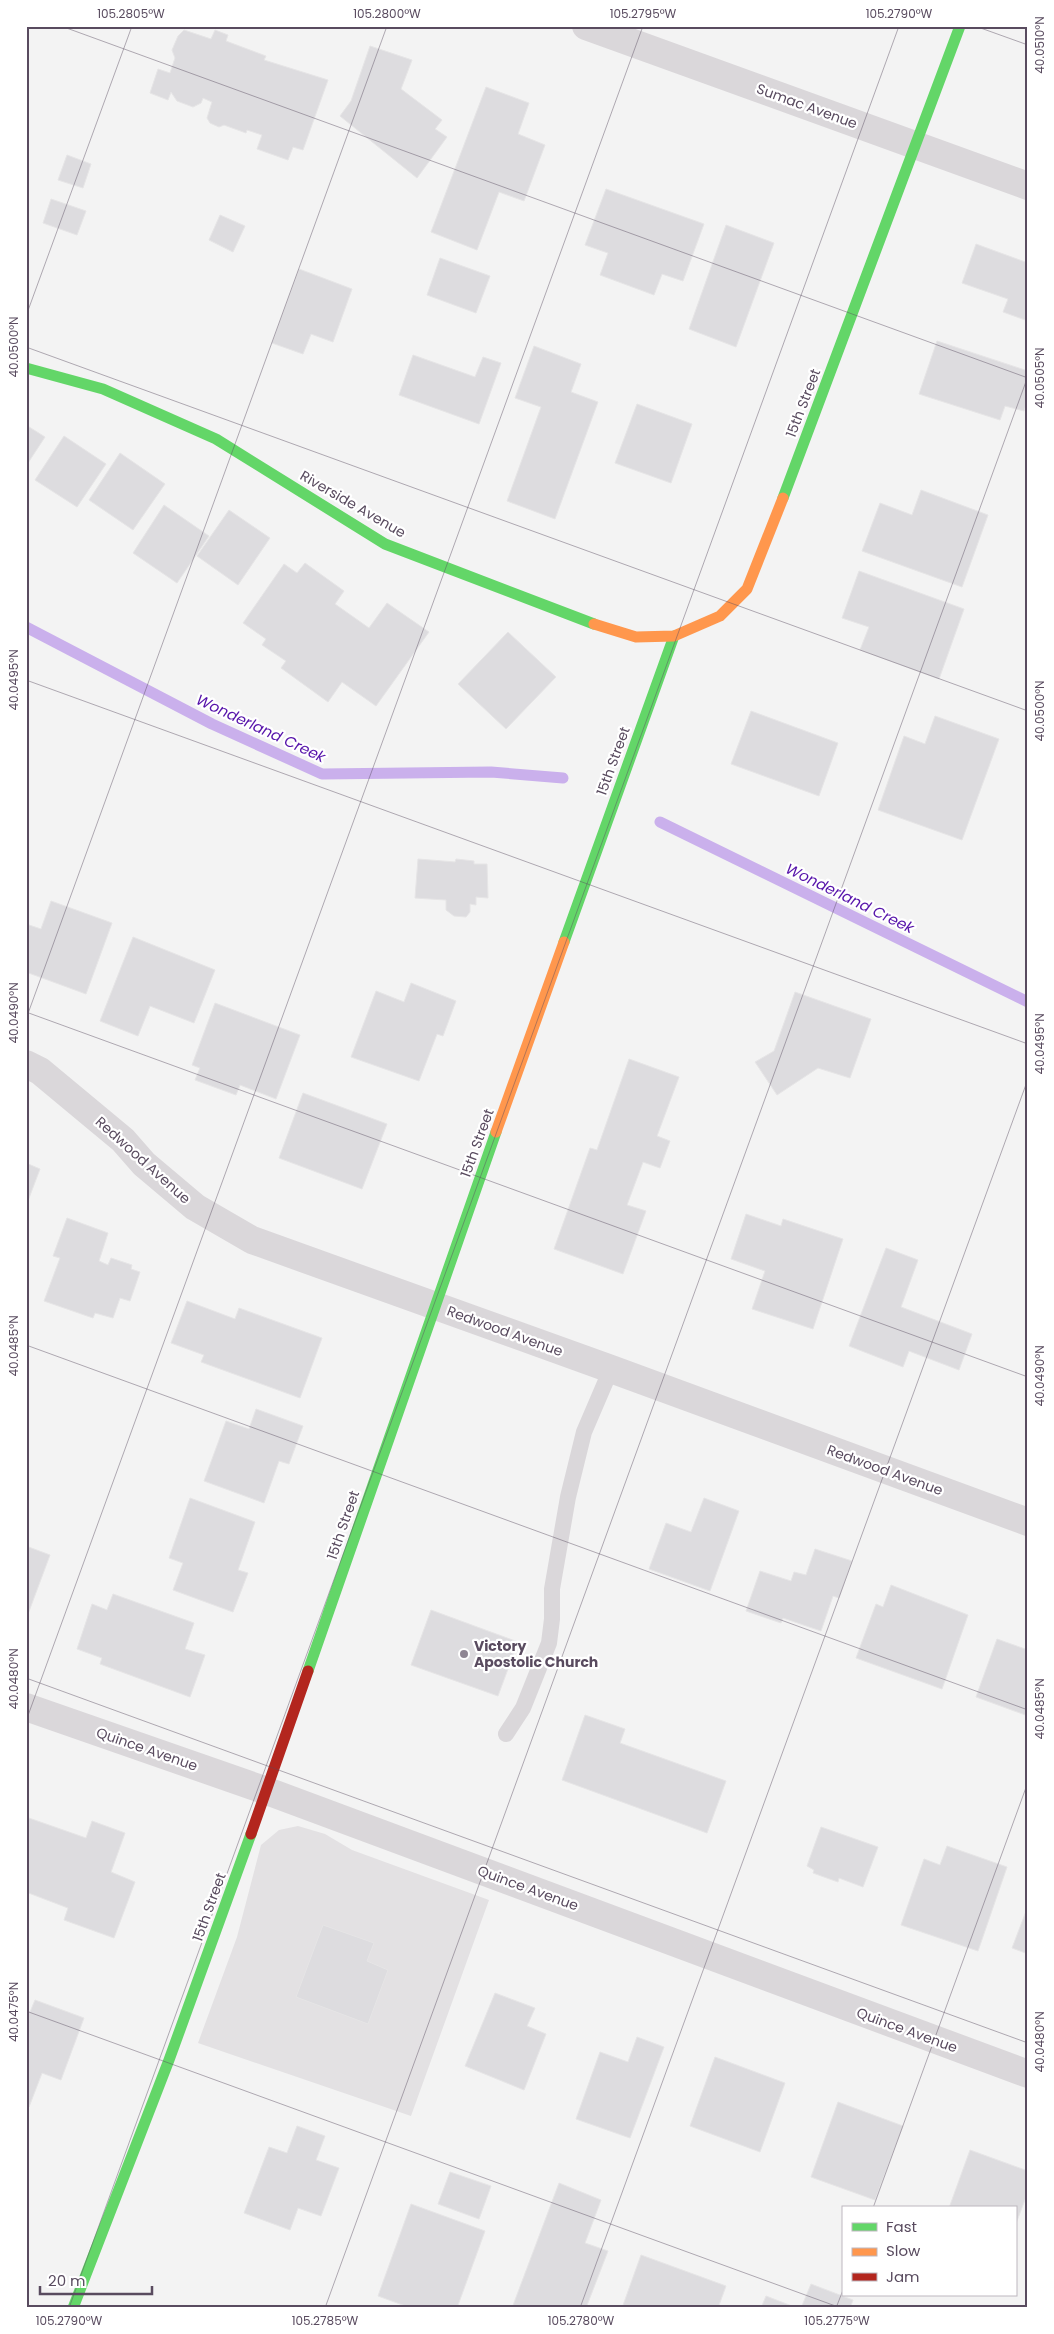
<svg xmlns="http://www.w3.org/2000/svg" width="1054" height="2334" font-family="Poppins,sans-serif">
  <rect width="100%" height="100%" fill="#f3f3f3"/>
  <polygon fill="#e3e1e3" points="298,1826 325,1834 352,1850 489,1900 411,2116 198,2043 237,1937 261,1845 279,1830"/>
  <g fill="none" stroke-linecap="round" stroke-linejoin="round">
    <g stroke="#cab0ec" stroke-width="11">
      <polyline points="26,627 212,724 322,774 491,772 563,778"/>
      <polyline points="660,822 1028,1002"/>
    </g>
  </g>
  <g fill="#dddcdf" stroke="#e6e5e6">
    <polygon points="184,30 211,39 215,30 228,35 226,41 266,56 264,60 328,80 303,150 293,147 288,160 257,149 262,135 247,130 246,133 224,125 219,127 210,123 207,118 212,102 203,98 201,103 193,107 177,101 171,92 168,100 150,93 158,69 170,73 175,58 172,50 178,36"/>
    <polygon points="370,46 412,60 401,89 442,120 435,129 447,137 417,178 340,116 351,101"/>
    <polygon points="486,87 529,103 518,134 545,145 524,201 499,192 477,250 431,232"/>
    <polygon points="67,155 91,164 83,188 58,180"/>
    <polygon points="606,189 704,224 683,281 662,274 654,295 600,275 608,253 585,245"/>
    <polygon points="51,199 86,211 77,235 43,223"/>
    <polygon points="220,215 245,226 233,252 209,240"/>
    <polygon points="726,225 774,243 736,347 689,329"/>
    <polygon points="976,244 1028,263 1028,321 1003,312 1008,299 962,283"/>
    <polygon points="440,258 490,276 476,313 427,295"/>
    <polygon points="299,269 352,289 333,342 311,334 303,354 272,343"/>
    <polygon points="937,341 1028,371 1028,399 1024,411 1005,406 1000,420 919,394"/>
    <polygon points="534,346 581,364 571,392 598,402 555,519 507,501 541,407 515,398"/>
    <polygon points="413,355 475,377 483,357 501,363 479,424 399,395"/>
    <polygon points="637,404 692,424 671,483 615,463"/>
    <polygon points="26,425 45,437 26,466"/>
    <polygon points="64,436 106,464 77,507 35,480"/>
    <polygon points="120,453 165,484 133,530 89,500"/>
    <polygon points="921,490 988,515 962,587 862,551 880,503 912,515"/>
    <polygon points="164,505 209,536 177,583 133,553"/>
    <polygon points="229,510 270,538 238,585 197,556"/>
    <polygon points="305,563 344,591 335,604 369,628 387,603 429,632 376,706 342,682 328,702 281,668 286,661 262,645 266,639 243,623 284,564 297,573"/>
    <polygon points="859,571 964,609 939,679 860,650 869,627 842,618"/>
    <polygon points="508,632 556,677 506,729 458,684"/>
    <polygon points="751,711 838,743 819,796 731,764"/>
    <polygon points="935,716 999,739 962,840 878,810 904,736 925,744"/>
    <polygon points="418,859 455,862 456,859 474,861 474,864 487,864 488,898 476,897 476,905 470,904 470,912 466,917 454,916 446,910 446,900 415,898"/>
    <polygon points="51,901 112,923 86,994 26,972 26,924 41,929"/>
    <polygon points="133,937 215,970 194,1023 150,1006 138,1036 100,1021"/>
    <polygon points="411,983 456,1001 443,1036 437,1034 419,1081 351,1057 376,991 404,1002"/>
    <polygon points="795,992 871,1019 850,1078 818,1068 777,1095 755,1062 774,1051"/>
    <polygon points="215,1003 300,1035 276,1099 240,1085 236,1095 195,1080 200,1068 192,1065"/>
    <polygon points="629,1059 679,1077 657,1136 670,1141 660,1168 643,1162 627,1205 646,1211 623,1274 554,1249 590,1148 597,1150"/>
    <polygon points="303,1093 387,1124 362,1189 279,1158"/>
    <polygon points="26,1163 40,1169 26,1206"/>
    <polygon points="746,1214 781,1226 783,1219 843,1239 813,1329 752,1309 765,1271 731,1259"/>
    <polygon points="67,1218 108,1233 99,1261 108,1265 111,1258 132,1265 131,1269 140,1272 130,1301 120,1298 113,1318 95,1313 93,1318 44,1301 60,1258 53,1256"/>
    <polygon points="886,1248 918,1260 901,1307 972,1334 959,1370 909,1351 903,1367 849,1346"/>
    <polygon points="187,1301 235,1319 239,1308 322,1338 300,1398 201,1362 204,1355 171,1343"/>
    <polygon points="256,1409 303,1426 289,1464 279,1461 264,1503 204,1481 226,1421 249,1429"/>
    <polygon points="190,1498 255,1522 238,1570 248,1573 233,1612 173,1590 183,1563 169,1558"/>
    <polygon points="704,1498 739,1511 710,1591 649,1569 666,1523 691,1532"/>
    <polygon points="26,1546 50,1555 28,1614 26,1613"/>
    <polygon points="815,1549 852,1561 839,1598 833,1596 821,1631 783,1618 781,1623 746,1611 760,1571 791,1581 794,1572 806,1575"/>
    <polygon points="891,1585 968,1615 942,1689 856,1658 876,1604 883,1607"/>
    <polygon points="113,1594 194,1623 185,1649 205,1655 190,1697 100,1664 102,1658 77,1649 92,1604 107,1610"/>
    <polygon points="431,1610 518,1642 498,1696 411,1665"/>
    <polygon points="997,1639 1028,1650 1028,1716 976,1697"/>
    <polygon points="585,1715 625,1729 620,1743 726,1781 707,1833 562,1780"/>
    <polygon points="26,1817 86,1838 92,1821 125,1833 111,1872 135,1882 114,1938 64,1920 68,1908 26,1892"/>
    <polygon points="821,1827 878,1847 863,1887 839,1878 838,1882 813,1873 814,1870 807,1866"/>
    <polygon points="947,1846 1007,1867 978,1951 901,1925 924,1859 940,1865"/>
    <polygon points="1028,1906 1028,1954 1012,1948"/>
    <polygon points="323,1925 374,1943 367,1961 388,1970 368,2024 296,1997"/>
    <polygon points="495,1993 535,2008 527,2026 546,2034 524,2090 465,2066"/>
    <polygon points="35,2000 84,2018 61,2080 42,2073 29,2107 26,2106 26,2010 30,2012"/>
    <polygon points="637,2037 664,2047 630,2138 576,2119 600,2052 628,2062"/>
    <polygon points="715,2057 785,2083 760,2152 690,2126"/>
    <polygon points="838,2102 903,2126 875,2200 811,2177"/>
    <polygon points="297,2126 325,2136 316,2160 339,2168 321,2216 298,2208 290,2230 244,2213 269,2147 287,2153"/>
    <polygon points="970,2150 1028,2171 1028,2192 1015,2226 1015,2208 949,2208"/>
    <polygon points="450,2172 491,2186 479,2219 438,2204"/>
    <polygon points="559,2183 601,2200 585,2243 608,2251 586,2308 512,2308"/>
    <polygon points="411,2204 485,2231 457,2308 411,2308 378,2296"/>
    <polygon points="641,2255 726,2286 718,2308 622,2308"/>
    <polygon points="811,2284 853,2300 850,2308 801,2308"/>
    <polygon points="766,2296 797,2308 761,2308"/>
  </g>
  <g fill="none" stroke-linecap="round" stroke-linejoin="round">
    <polyline stroke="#dad7da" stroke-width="16" points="506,1734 523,1708 549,1643 552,1619 552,1589 568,1497 584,1432 611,1369"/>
    <g stroke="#dad7da" stroke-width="28">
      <polyline points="586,26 1028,186"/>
      <polyline points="26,1064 40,1071 123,1140 144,1164 195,1207 252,1240 611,1369 1028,1522"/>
      <polyline points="26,1707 267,1791 1028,2074"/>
    </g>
    <g stroke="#63d668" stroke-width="11">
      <polyline points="26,368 103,389 216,439 385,544 594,624"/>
      <polyline points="783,498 960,26"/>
      <polyline points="564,942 674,636"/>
      <polyline points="308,1671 496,1132"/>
      <polyline points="73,2308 169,2060 251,1834"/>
    </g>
    <g stroke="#ff974d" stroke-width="11">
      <polyline points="594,624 636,637 674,636 720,616 747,589 783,498"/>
      <polyline points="496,1132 564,942"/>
    </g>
    <polyline stroke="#b3261e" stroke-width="11" points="251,1834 308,1671"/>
  </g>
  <path fill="none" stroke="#594b5f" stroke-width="1" stroke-opacity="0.45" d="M61,26L1028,378M975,26L1028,45M26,316L132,26M26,347L1028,711M26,680L1028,1044M26,1012L1028,1377M26,1019L387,26M26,1345L1028,1710M26,1678L1028,2043M26,1721L643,26M26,2011L841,2308M873,2208L1028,1782M69,2308L899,26M325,2308L1028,376M580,2308L1028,1079M836,2308L843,2290"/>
  <circle fill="#8f8693" stroke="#fff" stroke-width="2" cx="464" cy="1654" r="5"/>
  <g text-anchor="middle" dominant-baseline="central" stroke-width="4.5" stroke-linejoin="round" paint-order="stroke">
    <g font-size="14" fill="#594b5f" stroke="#fff">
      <text transform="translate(807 106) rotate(20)">Sumac Avenue</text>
      <text transform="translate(803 403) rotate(-69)">15th Street</text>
      <text transform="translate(353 504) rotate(30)">Riverside Avenue</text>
      <text transform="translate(613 761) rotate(-70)">15th Street</text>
      <text transform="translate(477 1143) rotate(-70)">15th Street</text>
      <text transform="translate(143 1160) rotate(42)">Redwood Avenue</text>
      <text transform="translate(505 1331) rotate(20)">Redwood Avenue</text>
      <text transform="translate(885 1470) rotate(20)">Redwood Avenue</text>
      <text transform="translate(343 1525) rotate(-71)">15th Street</text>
      <text transform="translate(147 1749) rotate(19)">Quince Avenue</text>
      <text transform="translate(528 1888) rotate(20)">Quince Avenue</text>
      <text transform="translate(209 1907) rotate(-70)">15th Street</text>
      <text transform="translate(907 2030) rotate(20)">Quince Avenue</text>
    </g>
    <g font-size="14" font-weight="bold" fill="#594b5f" stroke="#fff" text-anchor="start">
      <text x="474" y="1646">Victory<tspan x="474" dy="16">Apostolic Church</tspan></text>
    </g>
    <g font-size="15" font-style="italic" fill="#5613aa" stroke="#fff">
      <text transform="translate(261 728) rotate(25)">Wonderland Creek</text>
      <text transform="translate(850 898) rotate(26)">Wonderland Creek</text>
    </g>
  </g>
  <rect width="1054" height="2334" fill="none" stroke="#ffffff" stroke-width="55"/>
  <rect x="842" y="2206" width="175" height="90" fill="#ffffff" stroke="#bdb7bf"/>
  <rect x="852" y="2223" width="25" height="8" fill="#63d668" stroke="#bdb7bf"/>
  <text x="886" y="2232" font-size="15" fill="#594b5f">Fast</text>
  <rect x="852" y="2248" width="25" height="8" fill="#ff974d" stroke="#bdb7bf"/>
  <text x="886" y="2256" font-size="15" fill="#594b5f">Slow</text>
  <rect x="852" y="2273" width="25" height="8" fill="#b3261e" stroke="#bdb7bf"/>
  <text x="886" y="2282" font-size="15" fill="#594b5f">Jam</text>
  <path d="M40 2286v8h112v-8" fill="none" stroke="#594b5f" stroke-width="2.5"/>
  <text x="48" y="2286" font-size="15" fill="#594b5f" stroke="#ffffff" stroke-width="4" paint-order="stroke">20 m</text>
  <rect x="28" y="28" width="998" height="2278" fill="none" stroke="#594b5f" stroke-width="2"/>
  <g font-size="12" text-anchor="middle" fill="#594b5f">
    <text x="131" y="18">105.2805°W</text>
    <text x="387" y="18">105.2800°W</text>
    <text x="643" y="18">105.2795°W</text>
    <text x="899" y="18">105.2790°W</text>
    <text transform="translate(1040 45) rotate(-90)" y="4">40.0510°N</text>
    <text transform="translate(14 347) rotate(-90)" y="4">40.0500°N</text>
    <text transform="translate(1040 378) rotate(-90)" y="4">40.0505°N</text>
    <text transform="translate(14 680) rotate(-90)" y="4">40.0495°N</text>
    <text transform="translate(1040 711) rotate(-90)" y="4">40.0500°N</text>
    <text transform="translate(14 1013) rotate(-90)" y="4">40.0490°N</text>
    <text transform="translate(1040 1044) rotate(-90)" y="4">40.0495°N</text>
    <text transform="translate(14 1346) rotate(-90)" y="4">40.0485°N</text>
    <text transform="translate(1040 1376) rotate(-90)" y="4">40.0490°N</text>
    <text transform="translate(14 1679) rotate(-90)" y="4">40.0480°N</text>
    <text transform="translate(1040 1709) rotate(-90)" y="4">40.0485°N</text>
    <text transform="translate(14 2012) rotate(-90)" y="4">40.0475°N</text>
    <text transform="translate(1040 2042) rotate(-90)" y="4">40.0480°N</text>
    <text x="69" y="2325">105.2790°W</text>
    <text x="325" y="2325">105.2785°W</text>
    <text x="581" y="2325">105.2780°W</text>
    <text x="837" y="2325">105.2775°W</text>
  </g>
</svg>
